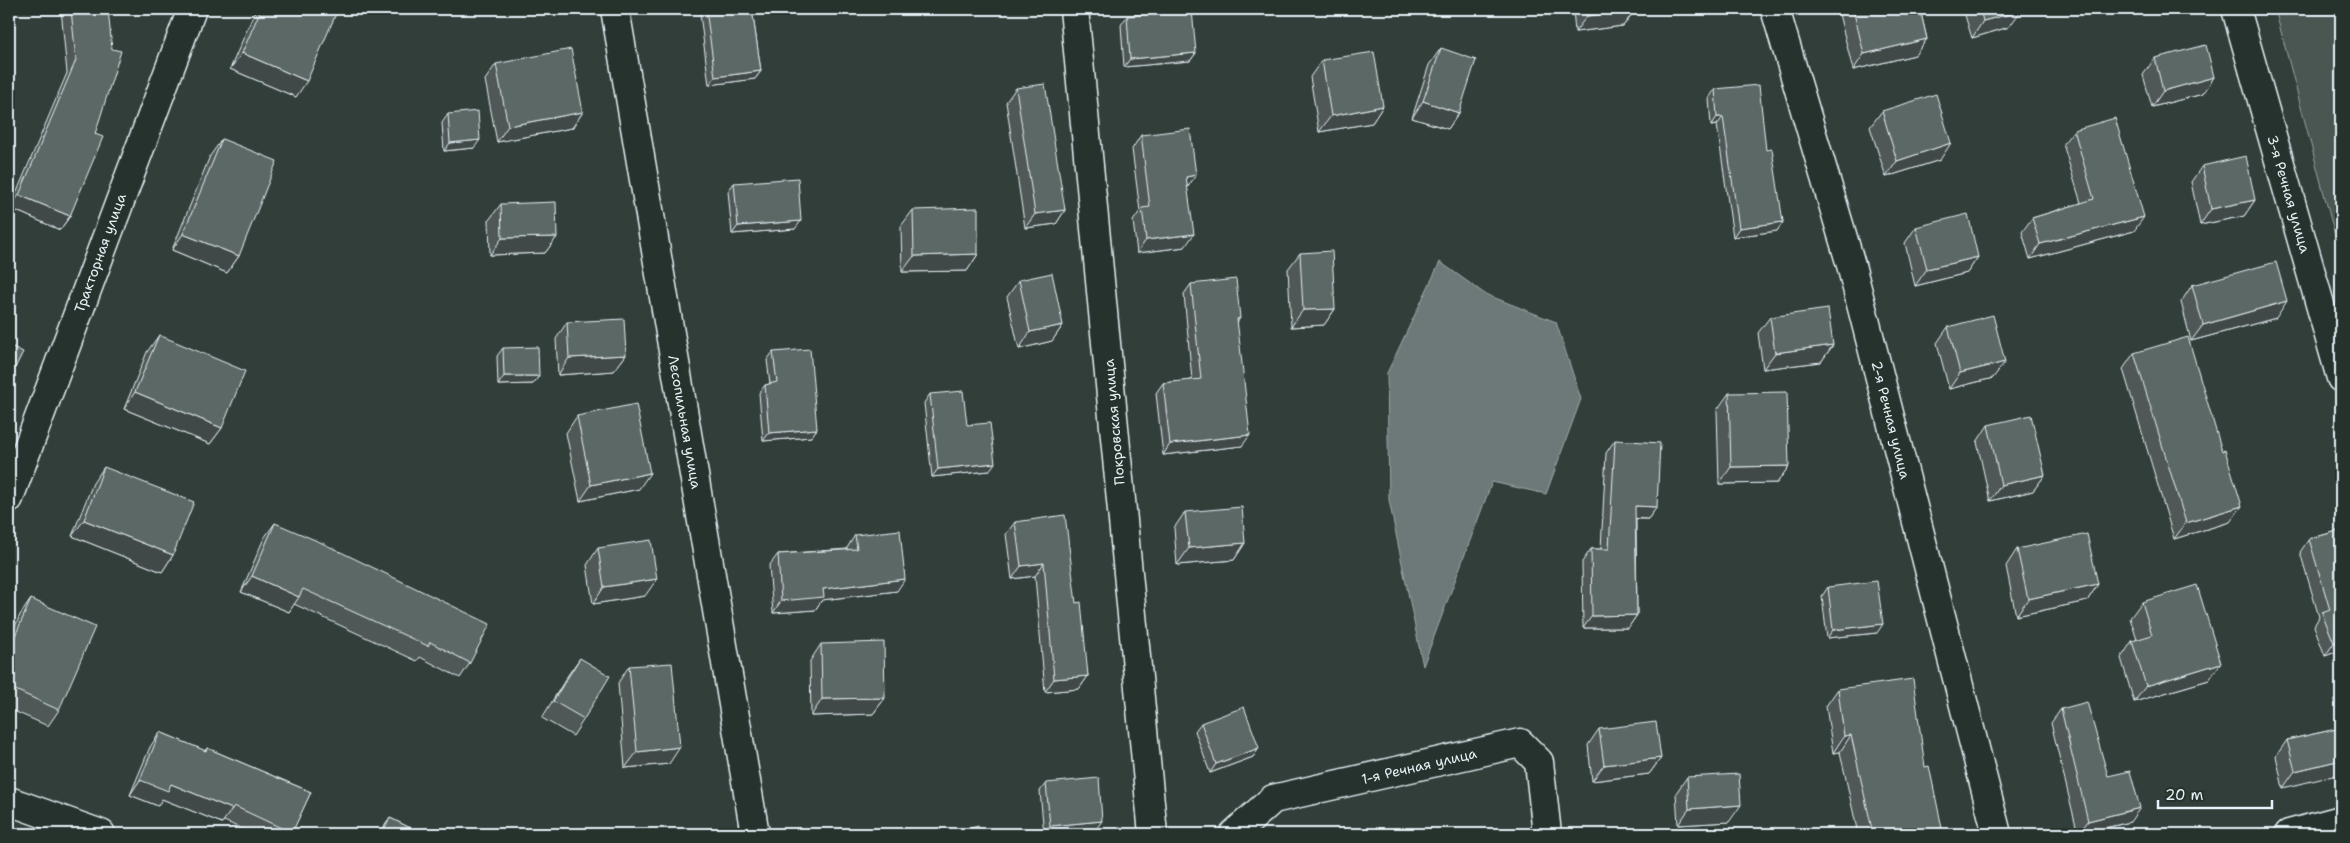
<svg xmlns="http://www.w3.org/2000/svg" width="2350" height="843" font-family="'Shantell Sans',sans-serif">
  <rect width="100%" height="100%" fill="#323e39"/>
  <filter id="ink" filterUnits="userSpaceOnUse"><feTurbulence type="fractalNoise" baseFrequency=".02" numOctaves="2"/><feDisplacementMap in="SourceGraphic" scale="10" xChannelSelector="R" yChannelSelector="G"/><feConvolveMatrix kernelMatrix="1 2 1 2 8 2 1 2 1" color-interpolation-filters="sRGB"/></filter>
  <g filter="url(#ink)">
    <polygon fill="#495651" stroke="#98a4a4" points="2275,9 2341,9 2341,258"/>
    <polygon fill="#6d7978" stroke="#9ea9ab" points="1440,262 1485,294 1556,322 1581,399 1546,494 1492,482 1423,666 1389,500 1387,373"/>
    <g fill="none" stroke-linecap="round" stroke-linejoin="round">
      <defs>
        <g id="minor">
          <polyline points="615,9 755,834"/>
          <polyline points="1074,9 1153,834"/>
          <polyline points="1775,9 1851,265 1997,834"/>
          <polyline points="2236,9 2341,378"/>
          <polyline points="9,498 192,9"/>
          <polyline points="9,801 101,834"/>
          <polyline points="1234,834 1273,799 1520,743 1539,762 1547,834"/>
          <polyline points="2289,834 2341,820"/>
        </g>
      </defs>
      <use href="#minor" stroke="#e8f1f8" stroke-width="31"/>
      <use href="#minor" stroke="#26332d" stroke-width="28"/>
    </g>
    <g fill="#4f5957" stroke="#e8f1f8">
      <polygon points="61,9 108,9 95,134 70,216 60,230 10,208 67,73"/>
      <polygon points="256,9 338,9 296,97 230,69"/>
      <polygon points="703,9 752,9 761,71 755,79 709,85 700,14"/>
      <polygon points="1573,9 1635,9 1635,10 1623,26 1575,32"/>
      <polygon points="1843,9 1920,9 1927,39 1915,55 1853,70 1839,14"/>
      <polygon points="1963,9 2020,9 2009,27 1972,38"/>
      <polygon points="1127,16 1196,53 1190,61 1124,67 1121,25"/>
      <polygon points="1441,48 1459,113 1448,129 1412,118 1429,65"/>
      <polygon points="2155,58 2214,77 2203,94 2152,107 2143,75"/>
      <polygon points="1322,60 1383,106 1372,123 1319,132 1310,77"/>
      <polygon points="496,64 583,112 572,128 497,142 485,80"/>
      <polygon points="1016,88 1065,210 1056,224 1025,228 1006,102"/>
      <polygon points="1715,89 1766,150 1783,222 1777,231 1733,237 1717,125 1711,126 1709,98"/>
      <polygon points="1882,111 1940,160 1886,177 1870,127"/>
      <polygon points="448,114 474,148 444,151 442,123"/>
      <polygon points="2074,130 2134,231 2030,259 2022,232 2032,218 2081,203 2063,144"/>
      <polygon points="1141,135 1196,175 1187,188 1185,247 1137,253 1133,221 1140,211 1132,149"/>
      <polygon points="222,139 239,256 227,273 172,250 210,156"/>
      <polygon points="2202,166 2255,200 2244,216 2200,225 2191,182"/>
      <polygon points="734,183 795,229 732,234 728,191"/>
      <polygon points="501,204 557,237 545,253 490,255 489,220"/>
      <polygon points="913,210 978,254 967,271 902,272 901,226"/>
      <polygon points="1916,227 1978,257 1967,273 1915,286 1905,243"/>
      <polygon points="1300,253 1335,309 1324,325 1291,327 1288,269"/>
      <polygon points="1019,280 1063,325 1052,341 1019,349 1007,297"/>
      <polygon points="1191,284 1240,318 1237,323 1242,446 1163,455 1156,393 1163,383 1192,380 1184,294"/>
      <polygon points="2192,285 2276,318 2191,341 2181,302"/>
      <polygon points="1770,317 1833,345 1821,362 1763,369 1758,333"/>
      <polygon points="567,322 626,355 614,371 558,375 556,339"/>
      <polygon points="1948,327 1993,378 1949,389 1937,343"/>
      <polygon points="159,335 222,428 210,444 124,409 147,352"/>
      <polygon points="503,348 539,376 533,384 498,385 497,356"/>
      <polygon points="773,352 817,429 811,437 763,441 759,393 765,385 770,384 767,360"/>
      <polygon points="2134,353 2230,522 2174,539 2123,369"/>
      <polygon points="1729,393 1789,466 1777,483 1719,484 1717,410"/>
      <polygon points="930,394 967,425 989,471 932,477 924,403"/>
      <polygon points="577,416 639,489 580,501 566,433"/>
      <polygon points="1988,425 2045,475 2033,491 1990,501 1977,442"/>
      <polygon points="1615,440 1657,507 1648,519 1636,519 1637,615 1628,628 1583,628 1582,562 1591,549 1601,549 1606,453"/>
      <polygon points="104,467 173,555 162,572 72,536 93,483"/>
      <polygon points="1185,512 1245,543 1234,560 1177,565 1174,528"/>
      <polygon points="1015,522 1076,603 1088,676 1079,689 1045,692 1035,576 1012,579 1006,534"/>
      <polygon points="275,523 470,663 460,678 420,657 417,661 294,604 289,612 241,592 264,538"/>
      <polygon points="2341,530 2341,650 2325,656 2314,626 2319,617 2300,552 2309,539"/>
      <polygon points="855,535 897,591 822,600 815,610 773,613 769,566 778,554 847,549 847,548"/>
      <polygon points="598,548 645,596 593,604 587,565"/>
      <polygon points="2017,549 2098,584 2087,601 2016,616 2006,566"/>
      <polygon points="1828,587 1877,633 1827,638 1822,596"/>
      <polygon points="31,599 59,710 48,726 9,709 9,641 20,615"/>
      <polygon points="2142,602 2209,680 2134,702 2121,658 2132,641 2137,640 2130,618"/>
      <polygon points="821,644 885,698 873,714 811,716 810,661"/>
      <polygon points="580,658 584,719 573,736 542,718 568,675"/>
      <polygon points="629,666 669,764 625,768 618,683"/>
      <polygon points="1838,689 1925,767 1939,834 1858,834 1840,752 1833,753 1826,706"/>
      <polygon points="2061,709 2108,776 2130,822 2082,834 2078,834 2051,723"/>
      <polygon points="1201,723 1259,748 1253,757 1210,773 1195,731"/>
      <polygon points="2341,728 2283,788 2276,756 2287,740"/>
      <polygon points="1599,729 1661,758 1649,774 1592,781 1588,745"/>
      <polygon points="160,732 205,751 207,748 311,792 291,834 254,834 224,821 222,823 162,799 158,806 130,795 150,747"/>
      <polygon points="1687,777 1729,822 1678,825 1676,793"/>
      <polygon points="1046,783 1096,829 1044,834 1040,791"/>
      <polygon points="390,818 423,834 379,834"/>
    </g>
    <g fill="#404947" stroke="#e8f1f8">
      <polygon points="1353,9 1407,9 1351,10"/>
      <polygon points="1635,10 1623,26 1575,32 1587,16"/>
      <polygon points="2021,11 2009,27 1972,38 1983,21"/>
      <polygon points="1927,39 1915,55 1853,70 1864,54"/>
      <polygon points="242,53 307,81 296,97 230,69"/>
      <polygon points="1196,53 1190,61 1124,67 1130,59"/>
      <polygon points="761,71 755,79 709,85 715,77"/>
      <polygon points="2214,77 2203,94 2152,107 2163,91"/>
      <polygon points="1423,101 1459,113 1448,129 1412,118"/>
      <polygon points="1383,106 1372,123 1319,132 1331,116"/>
      <polygon points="583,112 572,128 497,142 508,126"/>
      <polygon points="1717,117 1723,117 1717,125 1711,126"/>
      <polygon points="480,140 474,148 444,151 450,143"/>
      <polygon points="1951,143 1940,160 1886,177 1897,161"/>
      <polygon points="1196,175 1187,188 1186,177"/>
      <polygon points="19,195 70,216 60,230 10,208"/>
      <polygon points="2255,200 2244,216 2200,225 2211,209"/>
      <polygon points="1065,210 1056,224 1025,228 1035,214"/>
      <polygon points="2144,217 2134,231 2030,259 2040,244"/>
      <polygon points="801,221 795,229 732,234 738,226"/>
      <polygon points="1783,222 1777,231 1733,237 1739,228"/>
      <polygon points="183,234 239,256 227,273 172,250"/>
      <polygon points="1194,234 1185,247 1137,253 1146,240"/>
      <polygon points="557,237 545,253 490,255 502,238"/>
      <polygon points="978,254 967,271 902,272 914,256"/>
      <polygon points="1978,257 1967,273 1915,286 1927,269"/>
      <polygon points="2287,301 2276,318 2191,341 2203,325"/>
      <polygon points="1335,309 1324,325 1291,327 1303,310"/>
      <polygon points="1063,325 1052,341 1019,349 1030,332"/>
      <polygon points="1833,345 1821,362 1763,369 1775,353"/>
      <polygon points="626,355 614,371 558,375 569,358"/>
      <polygon points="2005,362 1993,378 1949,389 1960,373"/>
      <polygon points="504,376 539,376 533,384 498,385"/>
      <polygon points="135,392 222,428 210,444 124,409"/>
      <polygon points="817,429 811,437 763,441 769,433"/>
      <polygon points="1250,435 1242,446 1163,455 1170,444"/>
      <polygon points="995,463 989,471 932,477 938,469"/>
      <polygon points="1789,466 1777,483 1719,484 1731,467"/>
      <polygon points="650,473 639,489 580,501 591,485"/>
      <polygon points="2045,475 2033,491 1990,501 2001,485"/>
      <polygon points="1635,506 1657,507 1648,519 1627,518"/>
      <polygon points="2242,506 2230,522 2174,539 2186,523"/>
      <polygon points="84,520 173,555 162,572 72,536"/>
      <polygon points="1245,543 1234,560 1177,565 1189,548"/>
      <polygon points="1044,563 1035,576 1012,579 1021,566"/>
      <polygon points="252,576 299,597 289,612 241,592"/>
      <polygon points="657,579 645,596 593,604 604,587"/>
      <polygon points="905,579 897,591 822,600 815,610 773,613 781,601 823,589"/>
      <polygon points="2098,584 2087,601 2016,616 2028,599"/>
      <polygon points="1637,615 1628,628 1583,628 1592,616"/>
      <polygon points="1883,624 1877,633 1827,638 1833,630"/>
      <polygon points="2341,641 2341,650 2325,656 2334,643"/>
      <polygon points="2221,663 2209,680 2134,702 2146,686"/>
      <polygon points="1088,676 1079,689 1045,692 1054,679"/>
      <polygon points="885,698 873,714 811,716 822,699"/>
      <polygon points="1851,735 1840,752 1833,753 1844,736"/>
      <polygon points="680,747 669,764 625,768 637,752"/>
      <polygon points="1259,748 1253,757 1210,773 1216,764"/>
      <polygon points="1661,758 1649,774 1592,781 1604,765"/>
      <polygon points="2341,760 2341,774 2283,788 2295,771"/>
      <polygon points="140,780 171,784 232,809 222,823 162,799 158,806 130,795"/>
      <polygon points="1741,805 1729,822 1678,825 1689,809"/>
      <polygon points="2140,808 2130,822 2079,834 2088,821"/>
      <polygon points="1102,821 1096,829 1044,834 1050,826"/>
    </g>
    <g fill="#5c6865" stroke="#e8f1f8">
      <polygon points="71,9 108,9 112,49 121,51 95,134 103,137 70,216 19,195 76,60"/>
      <polygon points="261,9 338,9 307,81 242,53"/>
      <polygon points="706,9 752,9 761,71 715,77"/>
      <polygon points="1586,9 1635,9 1635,10 1587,16"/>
      <polygon points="1853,9 1920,9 1927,39 1864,54"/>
      <polygon points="1980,9 2020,9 2021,11 1983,21"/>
      <polygon points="1192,10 1196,53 1130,59 1127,16"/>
      <polygon points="2206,45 2214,77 2163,91 2155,58"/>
      <polygon points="1441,48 1476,60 1459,113 1423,101"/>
      <polygon points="571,49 583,112 508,126 496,64"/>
      <polygon points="1374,52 1383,106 1331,116 1322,60"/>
      <polygon points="1045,84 1065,210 1035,214 1016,88"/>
      <polygon points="1759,85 1766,150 1772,149 1783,222 1739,228 1723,117 1717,117 1715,89"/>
      <polygon points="1936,94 1951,143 1897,161 1882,111"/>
      <polygon points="478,111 480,140 450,143 448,114"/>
      <polygon points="2115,118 2144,217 2040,244 2032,218 2094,199 2074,130"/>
      <polygon points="1190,129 1196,175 1186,177 1194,234 1146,240 1142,208 1150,207 1141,135"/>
      <polygon points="222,139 277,161 239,256 183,234"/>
      <polygon points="2246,156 2255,200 2211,209 2202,166"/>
      <polygon points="798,178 801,221 738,226 734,183"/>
      <polygon points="556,202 557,237 502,238 501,204"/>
      <polygon points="978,208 978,254 914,256 913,210"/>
      <polygon points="1968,214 1978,257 1927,269 1916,227"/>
      <polygon points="1332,251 1335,309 1303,310 1300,253"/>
      <polygon points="2276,262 2287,301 2203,325 2192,285"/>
      <polygon points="1052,273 1063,325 1030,332 1019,280"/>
      <polygon points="1236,279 1240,318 1237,319 1250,435 1170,444 1163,383 1201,379 1191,284"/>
      <polygon points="1828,309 1833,345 1775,353 1770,317"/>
      <polygon points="1993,315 2005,362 1960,373 1948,327"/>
      <polygon points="624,319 626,355 569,358 567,322"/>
      <polygon points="159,335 245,371 222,428 135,392"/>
      <polygon points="2188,337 2222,451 2225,450 2242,506 2186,523 2134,353"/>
      <polygon points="9,345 23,352 9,380"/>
      <polygon points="538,347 539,376 504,376 503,348"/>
      <polygon points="810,349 817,429 769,433 765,385 777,382 773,352"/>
      <polygon points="963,391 967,425 990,423 995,463 938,469 930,394"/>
      <polygon points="1787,392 1789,466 1731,467 1729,393"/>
      <polygon points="636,404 650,473 591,485 577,416"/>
      <polygon points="2031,415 2045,475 2001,485 1988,425"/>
      <polygon points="1615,440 1660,443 1657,507 1635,506 1637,615 1592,616 1591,549 1609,549"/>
      <polygon points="104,467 194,502 173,555 84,520"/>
      <polygon points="1242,507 1245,543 1189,548 1185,512"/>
      <polygon points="1065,515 1076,603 1081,602 1088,676 1054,679 1044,563 1021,566 1015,522"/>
      <polygon points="275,523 322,543 490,624 470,663 430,642 428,646 303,589 299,597 252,576"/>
      <polygon points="900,530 905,579 823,589 824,597 781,601 778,554 857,549 855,535"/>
      <polygon points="2341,530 2341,641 2334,643 2322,613 2330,610 2309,539"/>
      <polygon points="2087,534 2098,584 2028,599 2017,549"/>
      <polygon points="651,540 657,579 604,587 598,548"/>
      <polygon points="1877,581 1883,624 1833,630 1828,587"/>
      <polygon points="2197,585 2221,663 2146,686 2132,641 2152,635 2142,602"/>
      <polygon points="31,599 95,627 59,710 9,687 9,650"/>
      <polygon points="884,642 885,698 822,699 821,644"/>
      <polygon points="580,658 610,676 584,719 553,701"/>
      <polygon points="672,663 680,747 637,752 629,666"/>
      <polygon points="1913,679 1925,767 1929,766 1942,828 1937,829 1939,834 1873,834 1851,735 1844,736 1838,689"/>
      <polygon points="2087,702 2108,776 2130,771 2140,808 2088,821 2061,709"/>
      <polygon points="1244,707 1259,748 1216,764 1201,723"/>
      <polygon points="1656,722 1661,758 1604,765 1599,729"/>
      <polygon points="2341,728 2341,760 2295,771 2287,740"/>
      <polygon points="160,732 206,751 207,748 311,792 292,833 234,806 232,809 171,784 168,791 140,780"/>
      <polygon points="1739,774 1741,805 1689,809 1687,777"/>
      <polygon points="1099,778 1102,821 1050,826 1046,783"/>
      <polygon points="390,818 423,834 382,834"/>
      <polygon points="978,826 981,834 950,834"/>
    </g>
  </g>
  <g text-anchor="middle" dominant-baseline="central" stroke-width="4.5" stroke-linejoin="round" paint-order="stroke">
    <g font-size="14" fill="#e8f1f8" stroke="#26332d">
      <text transform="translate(2289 194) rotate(74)">3-я Речная улица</text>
      <text transform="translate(100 253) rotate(-70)">Тракторная улица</text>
      <text transform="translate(1891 420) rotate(76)">2-я Речная улица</text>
      <text transform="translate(685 422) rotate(80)">Лесопильная улица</text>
      <text transform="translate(1114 422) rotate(-95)">Покровская улица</text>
      <text transform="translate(1419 766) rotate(-13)">1-я Речная улица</text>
    </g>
  </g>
  <rect width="2350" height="843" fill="none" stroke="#26332d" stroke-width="30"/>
  <rect x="15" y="15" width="2320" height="813" fill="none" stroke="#e8f1f8" stroke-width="2" filter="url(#ink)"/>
  <path d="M2158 800v8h114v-8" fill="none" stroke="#e8f1f8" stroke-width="2.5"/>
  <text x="2165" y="800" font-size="15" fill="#e8f1f8" stroke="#26332d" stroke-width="4" paint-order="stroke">20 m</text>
</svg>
